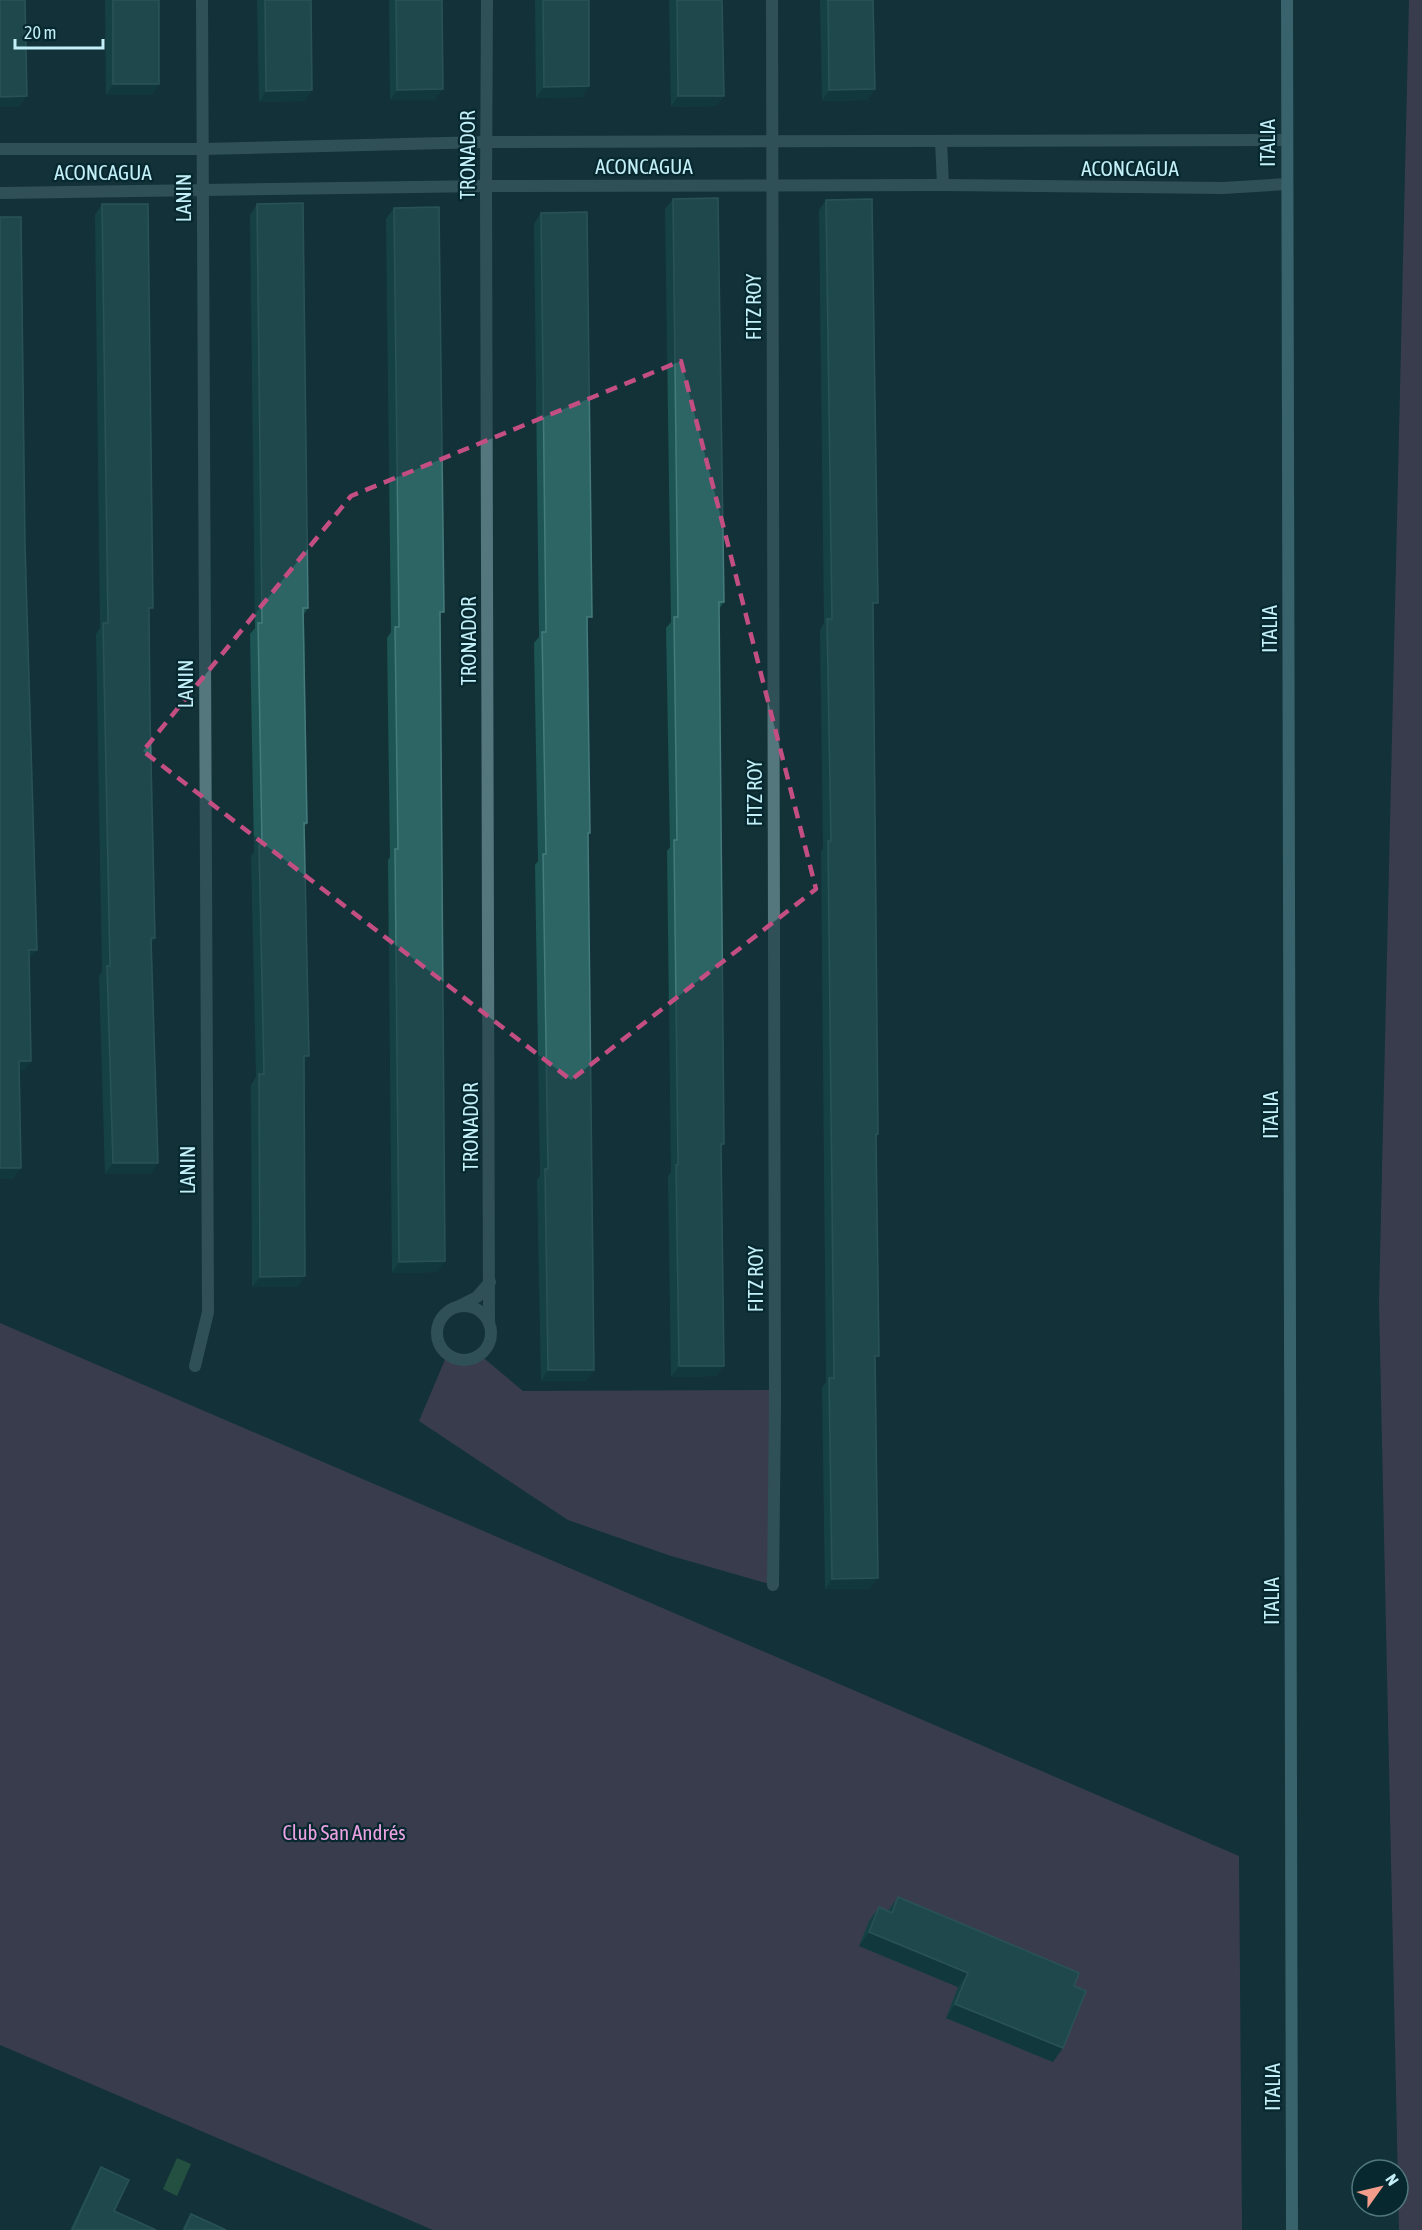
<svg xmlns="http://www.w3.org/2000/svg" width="1422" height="2230" font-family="'Asap Condensed',sans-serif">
  <rect width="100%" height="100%" fill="#133238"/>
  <g fill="#684b64">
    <polygon points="1409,0 1422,0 1422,2230 1399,2230 1379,1302"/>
    <polygon points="0,1323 1239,1856 1242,2230 433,2230 0,2045"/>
    <path d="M447,1355C459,1361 468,1362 480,1355L523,1391L774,1390L773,1585L668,1555L568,1520L419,1421Z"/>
  </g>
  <polygon fill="#3b754d" points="177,2158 191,2164 177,2196 163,2189"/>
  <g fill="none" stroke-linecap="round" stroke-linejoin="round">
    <g stroke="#54767d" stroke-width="12">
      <polyline points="487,0 486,186 489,1323"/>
      <polyline points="772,0 775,1407 773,1585"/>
      <polyline points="941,141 943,185"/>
      <polyline points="0,149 203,149 486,142 1287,140"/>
      <polyline points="0,193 486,186 943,185 1223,188 1287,184"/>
      <circle cx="464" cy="1333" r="27"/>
      <polyline points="459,1306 477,1297 490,1282"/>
      <polyline points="195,1366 208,1312 202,0"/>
    </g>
    <polyline stroke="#679faa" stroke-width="12" points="1287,0 1292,2230"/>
  </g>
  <g fill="#1c5553">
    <polygon points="105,0 159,0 159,84 152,95 106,95"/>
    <polygon points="257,0 311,0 312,90 304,101 259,102"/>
    <polygon points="389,0 442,0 435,100 390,100"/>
    <polygon points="535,0 589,0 589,86 582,97 536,98"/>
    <polygon points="669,0 722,0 724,96 716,106 671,107"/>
    <polygon points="820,0 873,0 875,89 867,100 822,101"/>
    <polygon points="673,199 724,602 719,609 724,1144 721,1148 717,1376 671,1377 668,1176 671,1172 667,851 670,847 666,628 671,622 665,209"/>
    <polygon points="826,200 873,610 878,1134 876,1138 875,1363 870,1589 825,1589 822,1388 826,1382 821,852 823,848 820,630 824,623 819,210"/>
    <polygon points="102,204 149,614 150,716 155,938 151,943 151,1174 105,1174 99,976 102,972 96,634 100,628 95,215"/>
    <polygon points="257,204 308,608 304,614 307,823 304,827 304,1063 298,1287 252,1287 251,1085 256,1077 251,856 254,852 250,634 255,628 250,215"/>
    <polygon points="394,208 440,618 438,1272 392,1273 388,860 390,857 387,638 391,632 386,219"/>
    <polygon points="541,213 587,623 588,836 594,1370 586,1381 541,1381 537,1180 540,1176 535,865 538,861 534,643 539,637 534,224"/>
    <polygon points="898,1897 1074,1986 1053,2062 946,2018 958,1987 859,1946 869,1921 879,1907 888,1911"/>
    <polygon points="101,2167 114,2211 156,2230 70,2230 96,2175"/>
    <polygon points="191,2214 226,2230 182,2230 186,2222"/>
  </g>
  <g fill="#114041">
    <polygon points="113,84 159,84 152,95 106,95"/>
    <polygon points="589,86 582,97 536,98 544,87"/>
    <polygon points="443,89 435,100 390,100 397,90"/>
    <polygon points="875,89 867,100 822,101 829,90"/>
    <polygon points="312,90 304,101 259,102 266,91"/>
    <polygon points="27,96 19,107 0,107 0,97"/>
    <polygon points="678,96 724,96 716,106 671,107"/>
    <polygon points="29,950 37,950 29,960"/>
    <polygon points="304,1056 309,1056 302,1067"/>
    <polygon points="19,1061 31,1061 24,1071 12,1072"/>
    <polygon points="113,1163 158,1163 151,1174 105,1174"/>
    <polygon points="0,1168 21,1168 13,1179 0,1179"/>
    <polygon points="445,1261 438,1272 392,1273 399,1262"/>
    <polygon points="305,1276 298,1287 252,1287 260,1277"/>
    <polygon points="679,1366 724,1366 717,1376 671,1377"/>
    <polygon points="548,1370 594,1370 586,1381 541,1381"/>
    <polygon points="878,1578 870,1589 825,1589 832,1579"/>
    <polygon points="869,1932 968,1973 958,1987 859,1946"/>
    <polygon points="955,2004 1063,2048 1053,2062 946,2018"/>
  </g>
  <g fill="#2d6565" stroke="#457b7c" stroke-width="1.5">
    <polygon points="0,0 25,0 27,96 0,97"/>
    <rect x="113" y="0" width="46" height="84"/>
    <polygon points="265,0 311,0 312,90 266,91"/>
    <polygon points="396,0 442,0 443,89 397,90"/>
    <polygon points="543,0 589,0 589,86 544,87"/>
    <polygon points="677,0 722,0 724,96 678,96"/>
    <polygon points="828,0 873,0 875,89 829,90"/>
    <polygon points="718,198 724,602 719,602 724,1144 721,1144 724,1366 679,1366 676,1165 678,1165 674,840 677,840 674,617 678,617 673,199"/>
    <polygon points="872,199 878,603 873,603 878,1134 876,1134 879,1356 875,1356 878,1578 832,1579 829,1378 834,1378 828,841 831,841 827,619 832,619 826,200"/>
    <polygon points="303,203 308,608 303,608 307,823 304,823 309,1056 304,1056 305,1276 260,1277 259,1074 264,1074 259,845 262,845 258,623 262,623 257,204"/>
    <polygon points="102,204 148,204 153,608 149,608 150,716 155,938 151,938 158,1163 113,1163 107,966 110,966 103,623 108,623"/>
    <polygon points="439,207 444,612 440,612 445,1261 399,1262 395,849 398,849 395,627 399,627 394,208"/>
    <polygon points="587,212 592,617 587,617 590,833 588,833 594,1370 548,1370 545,1169 548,1169 543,854 546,854 542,632 546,632 541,213"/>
    <polygon points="0,217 21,217 25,544 37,950 29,950 31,1061 19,1061 21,1168 0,1168"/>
    <polygon points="898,1897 1079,1973 1074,1986 1086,1991 1063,2048 955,2004 968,1973 869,1932 879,1907 892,1913"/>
    <polygon points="101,2167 129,2180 114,2211 156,2230 72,2230"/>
    <polygon points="191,2214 226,2230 184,2230"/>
  </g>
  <path d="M0 0H1422V2230H0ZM681,361L816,889L571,1080L143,751L351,496Z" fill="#133238" fill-opacity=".55" fill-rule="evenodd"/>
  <path fill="none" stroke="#c24e82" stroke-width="4.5" stroke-dasharray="12 8" stroke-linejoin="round" d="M681,361L816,889L571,1080L143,751L351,496Z"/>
  <g text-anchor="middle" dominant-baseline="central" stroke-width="4.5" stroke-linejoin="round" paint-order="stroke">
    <g font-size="21" fill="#c2eff8" stroke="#07282e">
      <text transform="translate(1267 143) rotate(-90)">ITALIA</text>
      <text transform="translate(467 155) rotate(-90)">TRONADOR</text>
      <text x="644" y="166">ACONCAGUA</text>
      <text x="1130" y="168">ACONCAGUA</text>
      <text x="103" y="172">ACONCAGUA</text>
      <text transform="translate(183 198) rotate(-90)">LANIN</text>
      <text transform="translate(753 307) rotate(-90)">FITZ ROY</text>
      <text transform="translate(1269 629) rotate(-90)">ITALIA</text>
      <text transform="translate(468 641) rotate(-90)">TRONADOR</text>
      <text transform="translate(185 684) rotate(-90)">LANIN</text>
      <text transform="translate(754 793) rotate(-90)">FITZ ROY</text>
      <text transform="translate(1270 1115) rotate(-90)">ITALIA</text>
      <text transform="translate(470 1127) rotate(-90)">TRONADOR</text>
      <text transform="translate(187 1170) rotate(-90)">LANIN</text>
      <text transform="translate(755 1279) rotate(-90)">FITZ ROY</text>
      <text transform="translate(1271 1601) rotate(-90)">ITALIA</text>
      <text transform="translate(1272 2087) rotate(-90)">ITALIA</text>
    </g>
    <g font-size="21" fill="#eca2e2" stroke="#07282e">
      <text x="344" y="1832">Club San Andrés</text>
    </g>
  </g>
  <g transform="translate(1380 2188) rotate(56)"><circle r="28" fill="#07282e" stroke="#52787f" stroke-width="1.5"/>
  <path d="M0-4.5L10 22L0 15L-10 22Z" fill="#f49d8c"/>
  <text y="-9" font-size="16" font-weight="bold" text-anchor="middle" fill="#c2eff8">N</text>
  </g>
  <path d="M15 39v9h88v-9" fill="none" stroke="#c2eff8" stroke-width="3"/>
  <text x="24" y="39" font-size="18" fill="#c2eff8" stroke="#07282e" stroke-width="4.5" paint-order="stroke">20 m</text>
</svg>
